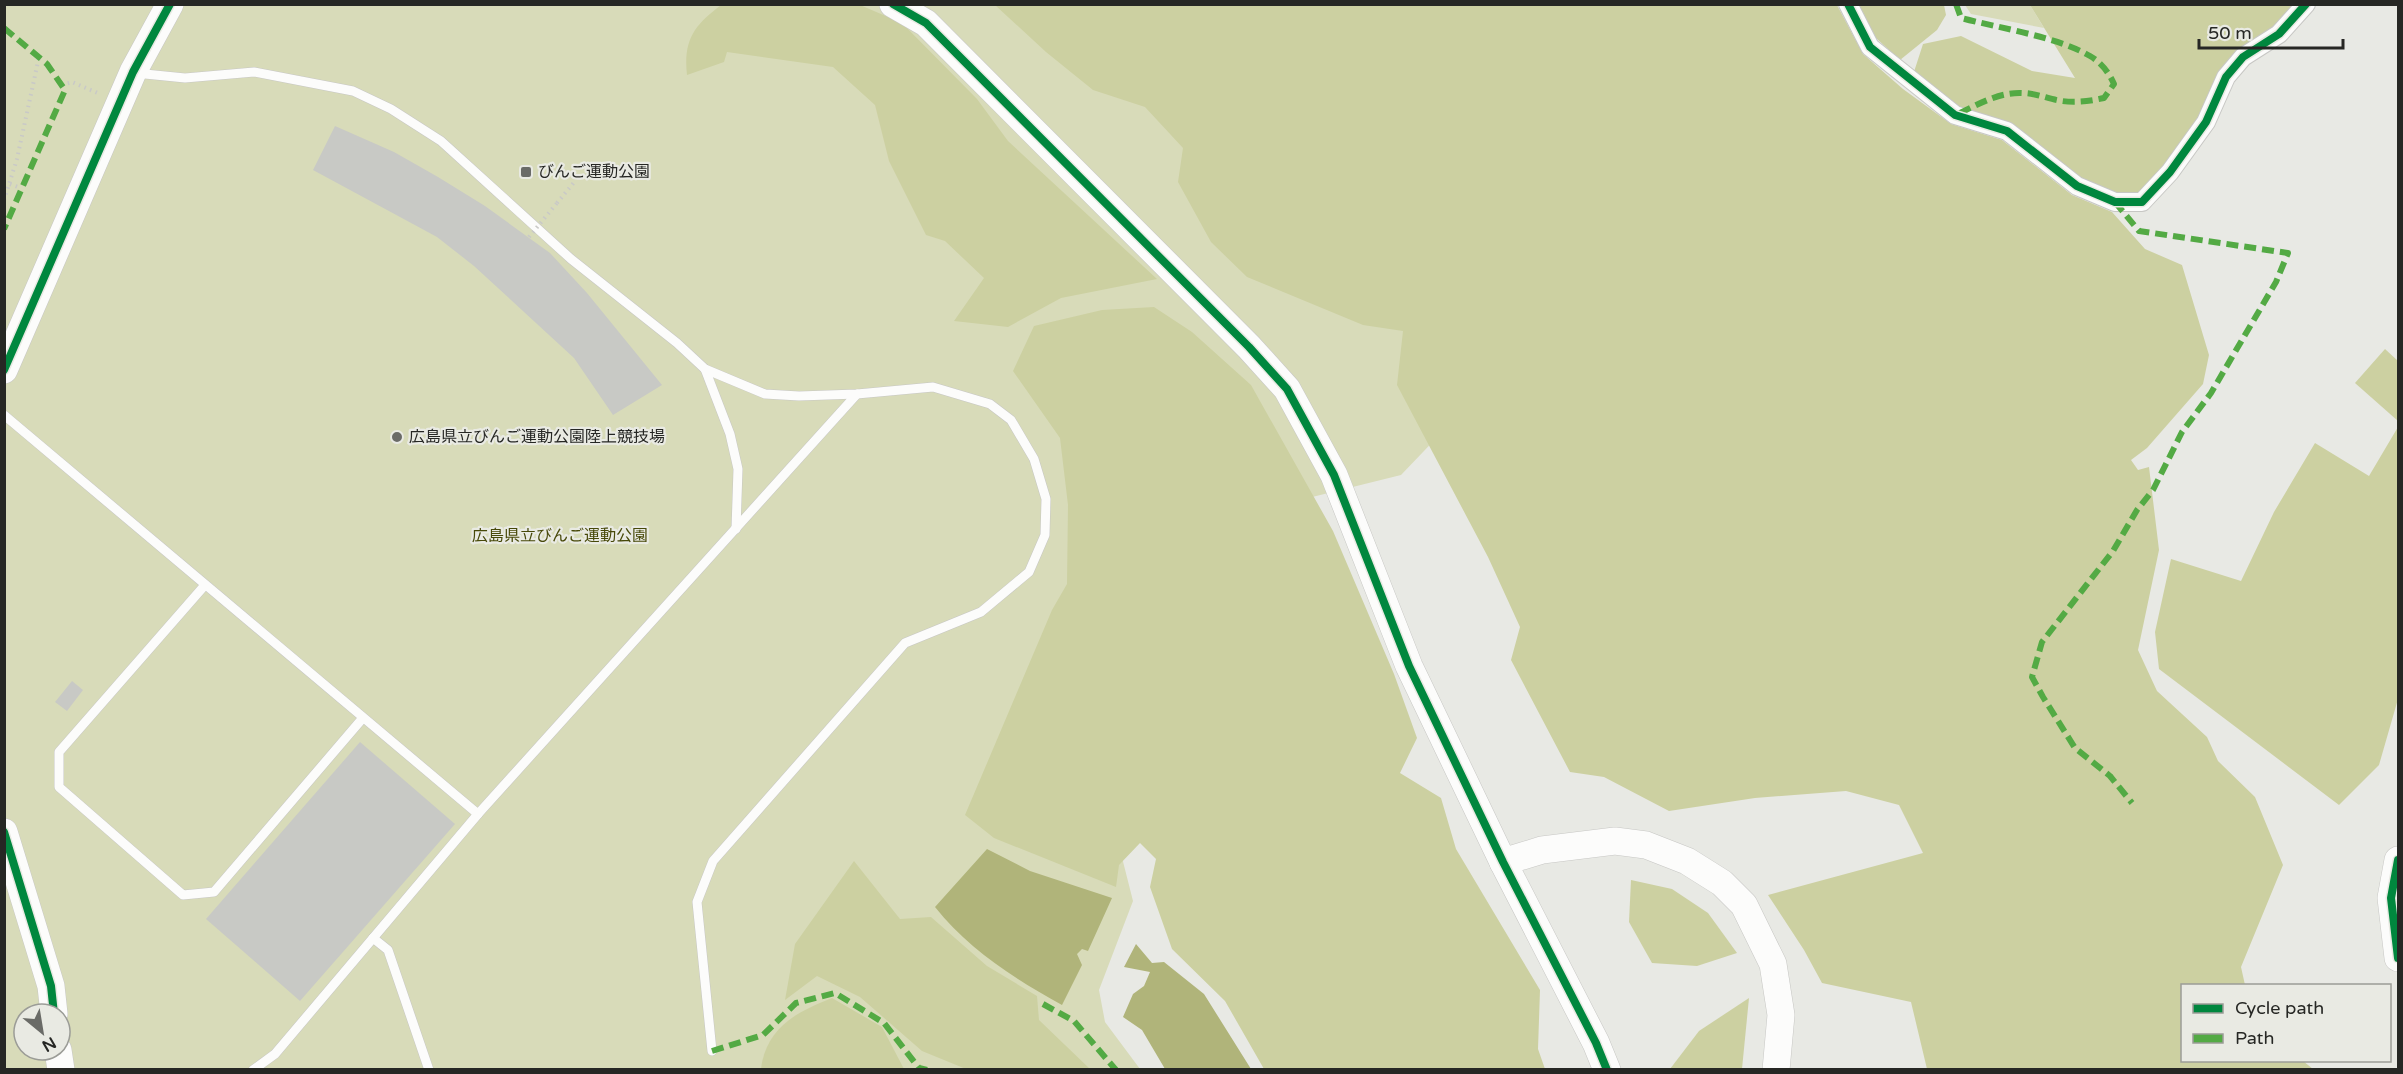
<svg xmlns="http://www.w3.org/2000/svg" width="2403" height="1074" font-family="'Varela Round','Noto Sans JP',sans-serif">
  <rect width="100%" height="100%" fill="#e8e9e4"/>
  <g fill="#d8dbb9" fill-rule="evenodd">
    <path d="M5,5H1499L1468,405L1401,475L1288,503L1113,822L1133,901L1099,990L1105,1022L1140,1069L5,1070ZM24,1014H60V1050H24Z"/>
    <polygon points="1965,5 2030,5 2044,28 1971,14"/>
  </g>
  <g fill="#ccd0a1">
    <path d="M721,5H860L902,23L977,99L1008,141L1157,279L1061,298L1008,327L954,321L984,278L945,241L926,235L889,161L875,105L833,67L727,52L724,62L687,75C683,39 695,25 721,5Z"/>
    <polygon points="995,5 1837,5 1863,54 1903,89 1951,124 2002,140 2072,195 2112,212 2145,249 2182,265 2209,355 2203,384 2147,448 2131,460 2138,470 2149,467 2159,550 2138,650 2157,691 2207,737 2218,761 2255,797 2283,865 2241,967 2245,985 2182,986 2182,1060 2303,1061 2313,1069 1927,1069 1911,1002 1822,983 1804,950 1768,895 1923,853 1899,805 1846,791 1755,798 1669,811 1604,777 1570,772 1511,660 1520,627 1488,557 1397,385 1403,331 1363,325 1247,277 1211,242 1178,182 1183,148 1145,107 1093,90 1046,52"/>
    <polygon points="1858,5 1944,5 1946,15 1937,30 1900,60 1876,38"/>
    <polygon points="2030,5 2300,5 2277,31 2240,54 2202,120 2140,198 2115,198 1957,111 1912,78 1923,44 1961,36 2032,71 2075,78"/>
    <polygon points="1154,307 1192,332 1251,385 1333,531 1394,674 1417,738 1400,773 1441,798 1456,849 1540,990 1538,1049 1545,1069 1264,1069 1225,1001 1172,949 1150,887 1156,859 1140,843 1119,865 1116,887 994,838 965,815 1052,610 1067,584 1068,505 1060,438 1013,371 1034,326 1102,310"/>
    <polygon points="2385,349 2398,361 2398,421 2355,383"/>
    <polygon points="2398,427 2398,699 2379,765 2339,805 2159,669 2155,632 2171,559 2241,581 2274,512 2315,443 2369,476"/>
    <polygon points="854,861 900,919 931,917 987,966 1037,996 1039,1020 1090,1069 966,1069 922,1051 860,997 817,976 785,1000 795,944"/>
    <polygon points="1631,880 1672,889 1708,913 1737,953 1697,966 1652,963 1629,922"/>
    <path d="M832,998L882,1027L904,1069H761C766,1028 796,1012 832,998Z"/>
    <polygon points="1749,998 1742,1069 1670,1069 1699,1031"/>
  </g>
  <g fill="#b0b47a">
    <path d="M987,849L1030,871L1112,898L1088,951L1082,949L1077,954L1082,965L1062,1005C1015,979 968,949 935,907Z"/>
    <polygon points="1136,944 1152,963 1164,962 1204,994 1251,1069 1165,1069 1142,1030 1123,1017 1133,994 1144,986 1150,972 1124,967"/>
  </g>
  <g fill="#c8c9c5">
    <polygon points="335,126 394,152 438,177 485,206 550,253 587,293 662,385 613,415 574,358 474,266 437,237 313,170"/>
    <polygon points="72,681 83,690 67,711 55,702"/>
    <polygon points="360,742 455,824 300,1001 206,919"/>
  </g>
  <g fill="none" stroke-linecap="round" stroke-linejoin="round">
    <defs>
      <g id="lane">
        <polyline points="135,73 185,78 254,72 353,91 391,109 441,141 571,259 677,343 705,369 765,394 799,396 857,394 933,387 990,404 1011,420 1034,459 1046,499 1045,535 1029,572 981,612 905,643 713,861 697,902 712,1051"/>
        <polyline points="705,369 730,434 738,469 736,529"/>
        <polyline points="4,415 478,814"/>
        <polyline points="205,585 59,752 59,787 183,895 214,892 362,719"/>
        <polyline points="373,938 388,950 429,1070"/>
        <polyline points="253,1070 275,1054 478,814 857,394"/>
      </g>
      <polyline id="street" points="1848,4 1870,47 1955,115 2007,131 2077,186 2115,202 2142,202 2170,172 2206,122 2226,77 2243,57 2279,34 2306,4"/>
      <g id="secondary">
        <polyline points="893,4 926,23 1249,347 1287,389 1334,475 1409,666 1503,862 1596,1043 1607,1070"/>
        <polyline points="4,370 133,72 170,4"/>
        <polyline points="4,832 51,986 54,1014"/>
        <polyline points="2398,860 2391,898 2398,958"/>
        <polyline points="1503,862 1542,850 1615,841 1646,845 1687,861 1722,883 1744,905 1773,964 1781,1015 1776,1070"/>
        <polyline points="58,1050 61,1070"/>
      </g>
    </defs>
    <use href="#lane" stroke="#c7c7c4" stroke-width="10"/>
    <use href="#street" stroke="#c7c7c4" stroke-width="20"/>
    <use href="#secondary" stroke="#c7c7c4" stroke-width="28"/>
    <g stroke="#c9c9c7" stroke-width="4" stroke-dasharray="1.5 4.5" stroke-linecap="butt">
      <polyline points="62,85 72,82 100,94"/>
      <polyline points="10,184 21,188"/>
      <polyline points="4,200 17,159 39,57"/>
      <polyline points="557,203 576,180"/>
    </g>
    <use href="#lane" stroke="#fcfcfb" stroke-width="9"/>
    <use href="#street" stroke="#fcfcfb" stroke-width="18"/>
    <use href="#secondary" stroke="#fcfcfb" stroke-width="27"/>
    <polyline stroke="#c9c9c7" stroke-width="4" stroke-dasharray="1.5 4.5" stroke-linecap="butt" points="529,237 557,203"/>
    <g stroke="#53aa44" stroke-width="6" stroke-dasharray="12 6" stroke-linecap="butt">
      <path d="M1956,4L1961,18C1999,28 2058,37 2090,56C2102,63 2109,73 2114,84L2104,98C2090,101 2076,103 2062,101C2048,99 2036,93 2022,93C1998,92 1977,105 1956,115"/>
      <polyline points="4,28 47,64 65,90 4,229"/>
      <polyline points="2115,202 2139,231 2288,253 2276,282 2211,393 2182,432 2153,490 2137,510 2113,551 2042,642 2032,677 2043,697 2075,748 2110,776 2132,803"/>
      <polyline points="1043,1004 1074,1021 1116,1070"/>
      <polyline points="712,1051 763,1035 796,1003 835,993 884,1023 919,1068 927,1070"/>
    </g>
    <defs>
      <g id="cycleway">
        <polyline points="893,4 926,23 1249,347 1287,389 1334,475 1409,666 1503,862 1596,1043 1607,1070"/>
        <polyline points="1848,4 1870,47 1955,115 2007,131 2077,186 2115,202 2142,202 2170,172 2206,122 2226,77 2243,57 2279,34 2306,4"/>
        <polyline points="4,370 133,72 170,4"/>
        <polyline points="4,832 51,986 54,1014"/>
        <polyline points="2398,860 2391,898 2398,958"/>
      </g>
    </defs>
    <use href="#cycleway" stroke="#e9eae3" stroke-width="11"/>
    <use href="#cycleway" stroke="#00873e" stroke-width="8"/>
  </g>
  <g fill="#6a6b67" stroke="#e9eae3" stroke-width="2">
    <rect x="520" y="166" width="12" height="12" rx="3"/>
    <circle cx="397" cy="437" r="6"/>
  </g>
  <g text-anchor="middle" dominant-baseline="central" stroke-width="4.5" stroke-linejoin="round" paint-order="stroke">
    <g font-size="16" fill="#262724" stroke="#e9eae3" text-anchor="start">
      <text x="538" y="172">びんご運動公園</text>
      <text x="409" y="437">広島県立びんご運動公園陸上競技場</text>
    </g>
    <g font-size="16" fill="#474909" stroke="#e9eae3">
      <text x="560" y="536">広島県立びんご運動公園</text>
    </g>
  </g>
  <rect width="2403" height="1074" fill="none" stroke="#262724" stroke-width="12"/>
  <rect x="2181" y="984" width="210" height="78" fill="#e9eae3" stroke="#9b9c97" stroke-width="1.5"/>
  <rect x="2193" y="1004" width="30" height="9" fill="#00873e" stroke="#9b9c97" stroke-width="1.5"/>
  <text x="2235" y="1014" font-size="18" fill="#262724">Cycle path</text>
  <rect x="2193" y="1034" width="30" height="9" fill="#53aa44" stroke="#9b9c97" stroke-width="1.5"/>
  <text x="2235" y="1044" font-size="18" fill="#262724">Path</text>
  <g transform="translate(42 1032) rotate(150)"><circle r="28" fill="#e9eae3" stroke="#9b9c97" stroke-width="1.5"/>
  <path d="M0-4.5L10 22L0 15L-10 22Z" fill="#6a6b67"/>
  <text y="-9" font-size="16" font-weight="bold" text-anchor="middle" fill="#262724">N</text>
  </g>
  <path d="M2199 39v9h144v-9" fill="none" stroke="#262724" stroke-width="3"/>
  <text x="2208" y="39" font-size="18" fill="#262724" stroke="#e9eae3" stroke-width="4.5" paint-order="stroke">50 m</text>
</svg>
